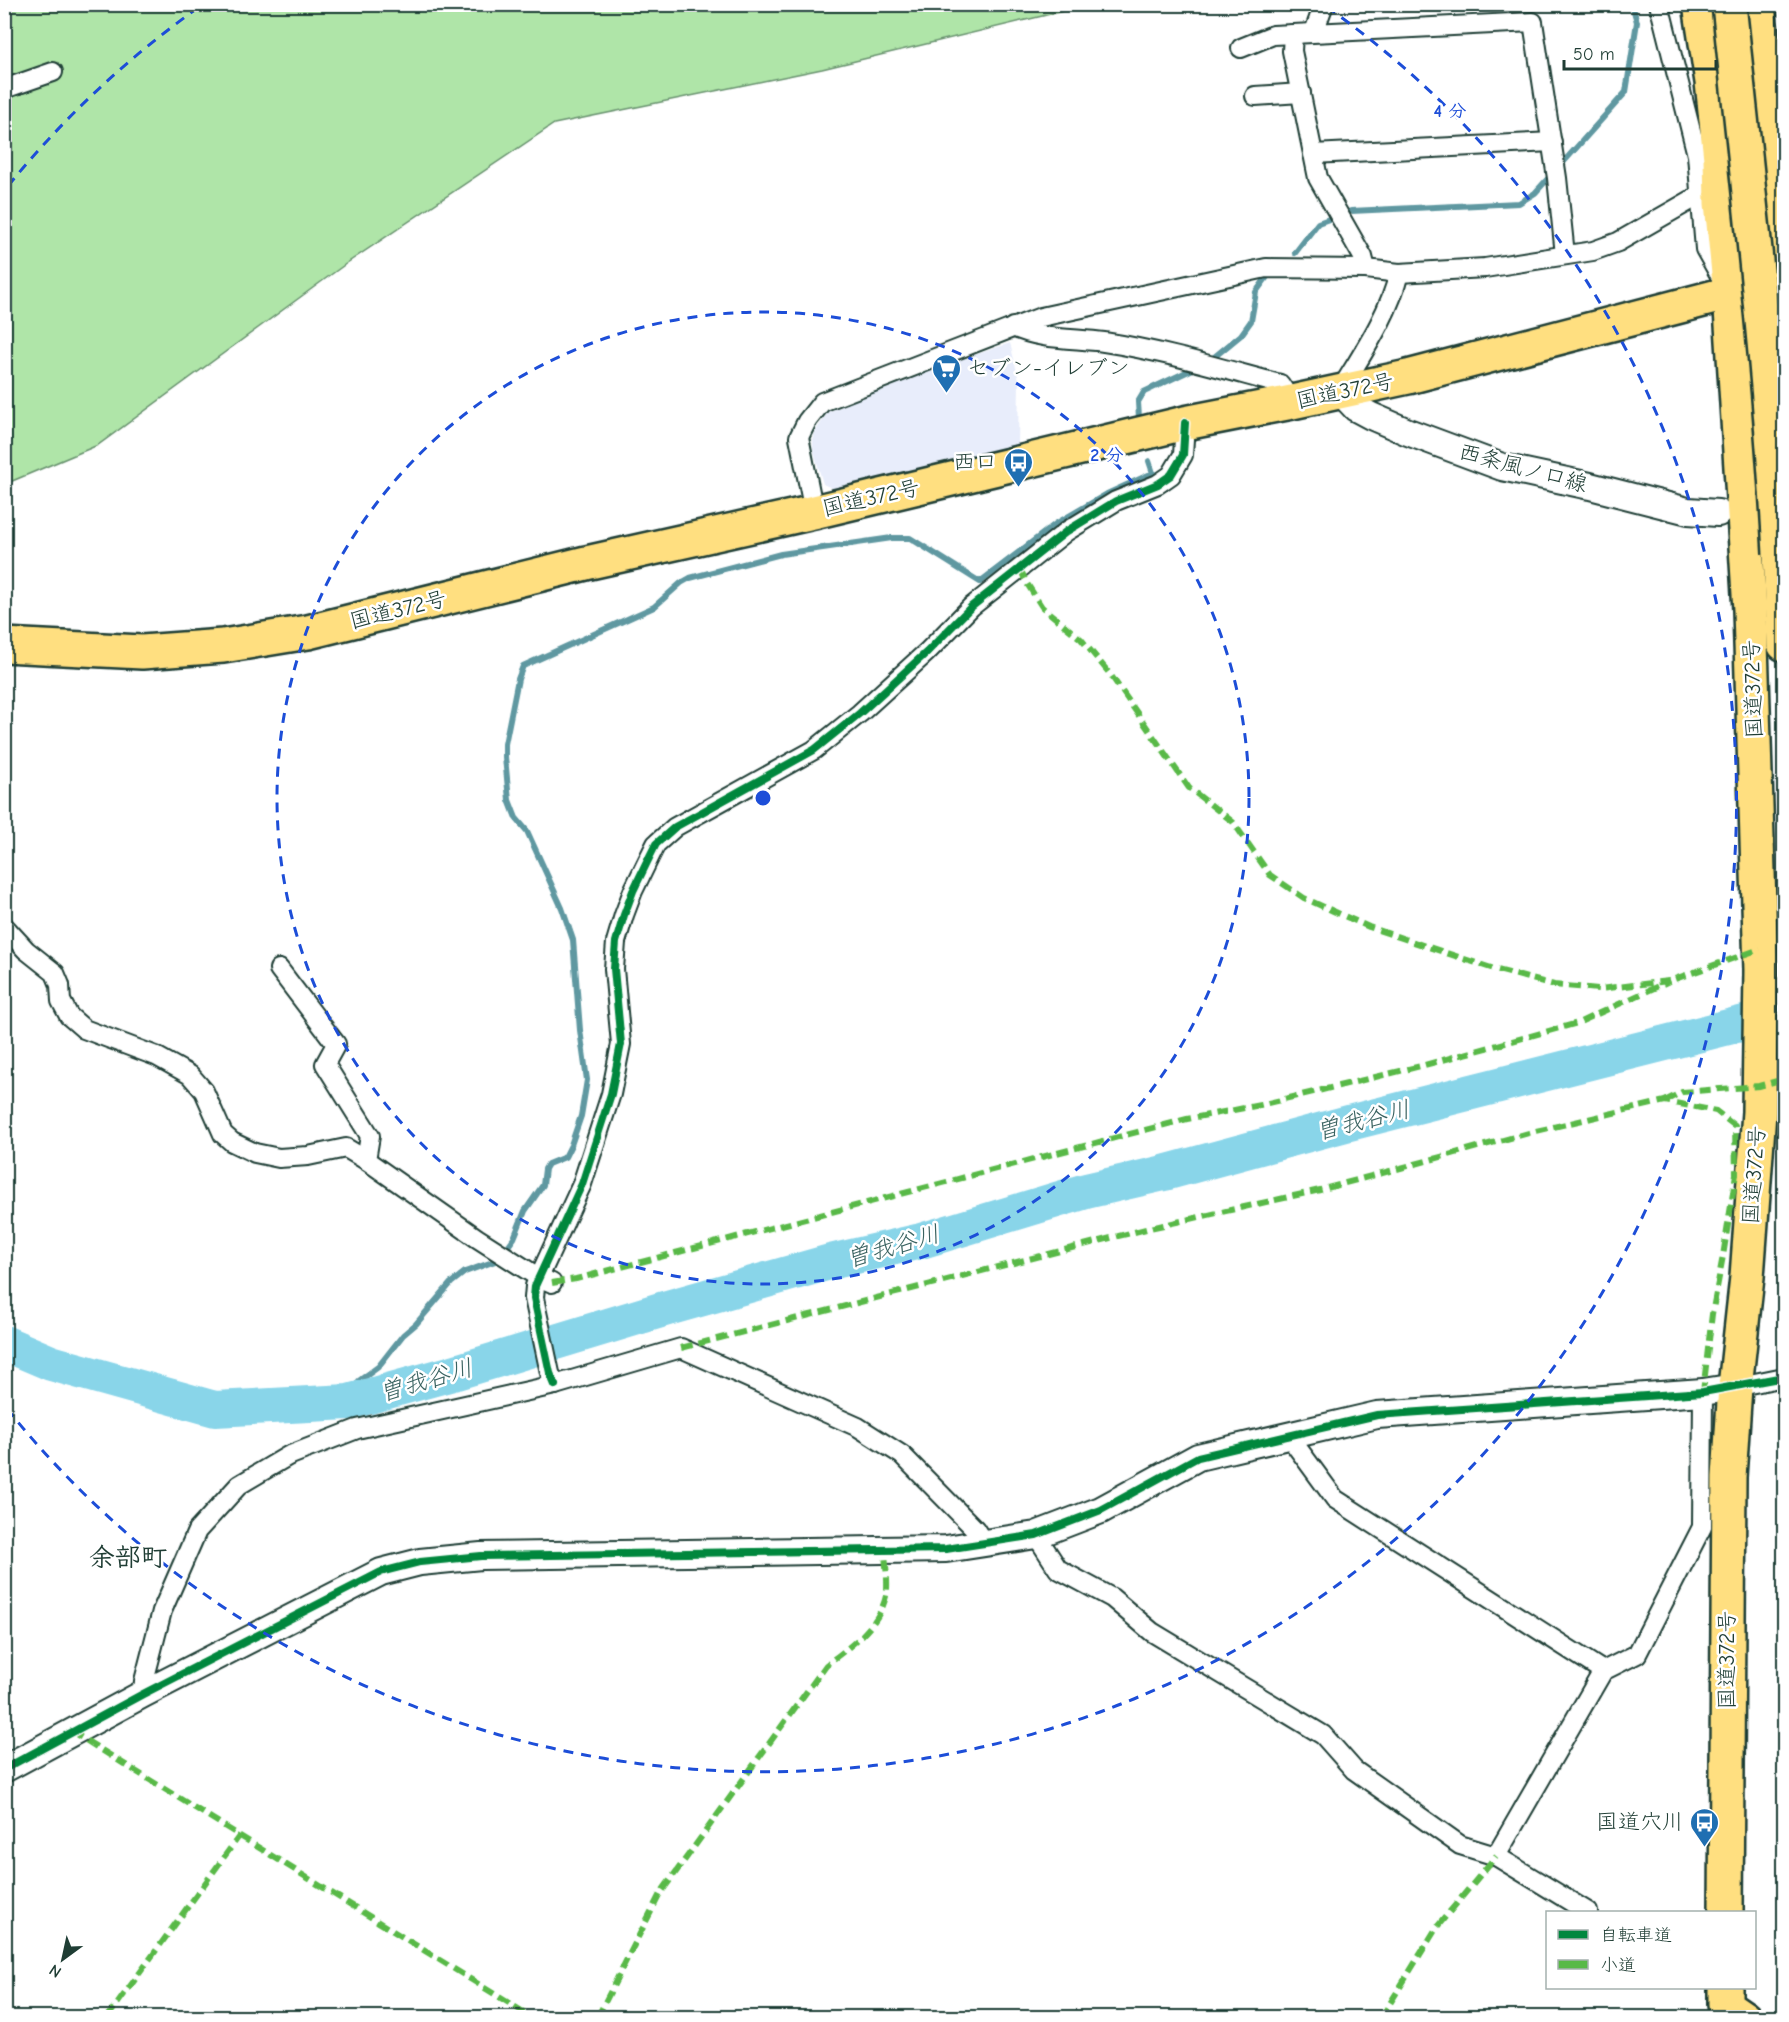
<svg xmlns="http://www.w3.org/2000/svg" width="1789" height="2022" font-family="'Comic Neue','Klee One',sans-serif">
  <rect width="100%" height="100%" fill="#fff"/>
  <filter id="ink" filterUnits="userSpaceOnUse"><feTurbulence type="fractalNoise" baseFrequency=".0167" numOctaves="2"/><feDisplacementMap in="SourceGraphic" scale="12" xChannelSelector="R" yChannelSelector="G"/><feConvolveMatrix kernelMatrix="1 2 1 2 8 2 1 2 1" color-interpolation-filters="sRGB"/></filter>
  <g filter="url(#ink)">
    <polygon fill="#e8edfb" points="1010,343 1019,380 1018,448 838,491 823,484 813,448 813,435 828,412 901,380"/>
    <polygon fill="#afe5a8" stroke="#67916e" stroke-width="1.5" points="5,5 1082,5 1080,7 822,69 554,124 347,263 98,445 5,484"/>
    <g fill="none" stroke-linecap="round" stroke-linejoin="round">
      <g stroke="#5f98a1" stroke-width="6">
        <polyline points="1560,166 1626,92 1637,22 1632,4"/>
        <polyline points="1295,253 1318,223 1351,211 1519,203 1535,193 1553,173"/>
        <polyline points="1213,358 1241,335 1251,321 1256,292 1267,277"/>
        <polyline points="1139,418 1138,402 1144,392 1195,368"/>
        <polyline points="348,1402 359,1381 378,1367 403,1335 416,1324 451,1283 465,1272 498,1260 514,1238 525,1211 543,1185 545,1169 548,1164 565,1157 571,1145 581,1116 587,1080 580,1030 573,940 562,908 527,831 516,818 509,800 505,757 505,744 518,679 523,666 654,607 681,583 690,578 781,554 892,538 910,538 980,582 1057,523 1107,494 1153,473 1149,461"/>
      </g>
      <polyline stroke="#89d5e9" stroke-width="36" points="4,1343 51,1363 215,1409 348,1402 453,1373 664,1309 830,1262 921,1241 1086,1191 1164,1173 1349,1123 1784,1013"/>
      <defs>
        <g id="street">
          <polyline points="1659,4 1697,155 1705,249 1722,279"/>
          <polyline points="1314,32 1324,4"/>
          <polyline points="1293,34 1292,51 1318,178 1363,257 1366,269"/>
          <polyline points="1241,48 1273,35 1533,22 1557,178 1565,255"/>
          <polyline points="4,89 53,72"/>
          <polyline points="1255,96 1301,93"/>
          <polyline points="1313,154 1552,142"/>
          <path d="M1013,327C1040,340 1074,338 1104,342C1163,351 1223,369 1280,384L1292,402"/>
          <path d="M1340,391C1362,354 1389,315 1399,273"/>
          <polyline points="814,512 799,437 807,421 822,402 1041,317 1266,268 1366,269 1399,273 1485,268 1593,251 1618,242 1700,195"/>
          <polyline points="4,926 26,950 55,973 60,985 61,1001 69,1016 84,1029 156,1056 190,1075 204,1091 223,1134 232,1142 255,1153 279,1158 308,1156 346,1148 366,1160"/>
          <polyline points="279,969 336,1044 325,1064 370,1136 366,1160 477,1238 538,1277 552,1283"/>
          <polyline points="555,1385 550,1373 534,1298 535,1286 582,1184 611,1094 621,1044 614,969 616,942 624,915 633,891 650,856 656,844 675,827 814,750 860,713 927,652 971,607 1067,531 1116,501 1158,484 1171,475 1183,455 1185,423"/>
          <polyline points="1735,1387 1784,1377"/>
          <polyline points="1288,1435 1335,1499 1603,1671"/>
          <polyline points="1036,1535 1058,1569 1112,1598 1152,1632 1323,1735 1354,1770 1460,1845 1496,1856 1588,1912"/>
          <polyline points="143,1694 144,1681 162,1611 197,1531 239,1485 288,1456 357,1429 555,1385 681,1348 858,1427 902,1455 975,1529 984,1544"/>
          <polyline points="1496,1856 1603,1671 1637,1654 1702,1527 1703,1392"/>
        </g>
        <g id="secondary">
          <polyline points="1340,391 1356,408 1371,416 1408,432 1502,467 1590,486 1688,511 1718,513"/>
          <polyline points="4,1769 143,1694 381,1572 420,1562 481,1556 946,1549 1036,1535 1101,1510 1198,1457 1377,1415 1703,1392 1735,1387"/>
        </g>
        <g id="highway">
          <polyline points="1700,4 1712,82 1720,158 1721,203 1730,293 1750,610 1761,970 1759,1112 1747,1277 1735,1387 1729,1477 1726,1912"/>
          <polyline points="1758,4 1784,261"/>
          <polyline points="1780,553 1784,644"/>
          <polyline points="4,645 142,652 223,646 308,632 586,563 814,512 1185,423 1292,402 1408,377 1730,293 1784,282"/>
          <polyline points="1725,1988 1725,2005 1744,2018"/>
        </g>
      </defs>
      <use href="#street" stroke="#1f3d34" stroke-width="22"/>
      <use href="#secondary" stroke="#1f3d34" stroke-width="30"/>
      <use href="#highway" stroke="#1f3d34" stroke-width="38"/>
      <use href="#street" stroke="#fff" stroke-width="18"/>
      <use href="#secondary" stroke="#fff" stroke-width="26"/>
      <use href="#highway" stroke="#ffdf80" stroke-width="33"/>
      <defs>
        <path id="highway-bridge" d="M1729,4C1748,187 1770,370 1780,553"/>
      </defs>
      <use href="#highway-bridge" stroke="#1f3d34" stroke-width="38" stroke-linecap="butt"/>
      <use href="#highway-bridge" stroke="#ffdf80" stroke-width="33"/>
      <g stroke="#58b947" stroke-width="6" stroke-dasharray="12 6" stroke-linecap="butt">
        <polyline points="1020,568 1026,582 1042,607 1081,639 1110,674 1189,788 1233,822 1270,875 1304,898 1369,927 1494,969 1554,985 1599,989 1669,981 1760,949"/>
        <polyline points="1665,1101 1682,1092 1759,1086 1784,1079"/>
        <polyline points="552,1283 576,1279 1187,1119 1260,1105 1421,1066 1578,1023 1669,981"/>
        <polyline points="681,1348 1150,1228 1320,1190 1536,1131 1665,1101 1716,1111 1735,1126 1736,1174 1723,1256 1712,1314 1703,1392"/>
        <polyline points="71,1731 533,2018"/>
        <polyline points="107,2018 240,1835"/>
        <path d="M597,2018L660,1894L826,1665C849,1647 879,1627 886,1596C889,1584 885,1563 885,1550"/>
        <polyline points="1381,2018 1437,1927 1496,1856"/>
      </g>
      <defs>
        <g id="cycleway">
          <polyline points="555,1385 550,1373 534,1298 535,1286 582,1184 611,1094 621,1044 614,969 616,942 624,915 633,891 650,856 656,844 675,827 814,750 860,713 927,652 971,607 1067,531 1116,501 1158,484 1171,475 1183,455 1185,423"/>
          <polyline points="4,1769 143,1694 381,1572 420,1562 481,1556 946,1549 1036,1535 1101,1510 1198,1457 1377,1415 1703,1392 1784,1377"/>
        </g>
      </defs>
      <use href="#cycleway" stroke="#fff" stroke-width="11"/>
      <use href="#cycleway" stroke="#00873e" stroke-width="8"/>
    </g>
  </g>
  <g fill="none" stroke="#1d4ed8" stroke-width="3" stroke-dasharray="10 8">
    <circle cx="763" cy="798" r="486"/>
    <path d="M8 186A972 972 0 0 1 199 7M1327 7A972 972 0 1 1 8 1410"/>
  </g>
  <defs>
    <symbol id="supermarket-pin" viewBox="-11 -11 22 30"><path d="M0 17L-7.5 6A9.5 9.5 0 1 1 7.5 6Z" fill="#1f6fb2" stroke="#fff"/><path d="M-6-5.5h2.5l.6 2H6L4.5 2H-2.5L-4.4-4H-6ZM-1.5 3.2a1.3 1.3 0 1 0 .1 0ZM3 3.2a1.3 1.3 0 1 0 .1 0Z" fill="#fff"/></symbol>
    <symbol id="bus-pin" viewBox="-11 -11 22 30"><path d="M0 17L-7.5 6A9.5 9.5 0 1 1 7.5 6Z" fill="#1f6fb2" stroke="#fff"/><path d="M-5-6H5V4H4V6H2V4H-2V6H-4V4H-5ZM-3.5-4V0h7V-4ZM-3.5 1.2v1.5H-2V1.2ZM2 1.2v1.5H3.5V1.2Z" fill="#fff"/></symbol>
  </defs>
  <g fill-rule="evenodd">
    <use href="#supermarket-pin" x="930" y="352" width="33" height="45"/>
    <use href="#bus-pin" x="1002" y="446" width="33" height="45"/>
    <use href="#bus-pin" x="1688" y="1806" width="33" height="45"/>
  </g>
  <g text-anchor="middle" dominant-baseline="central" stroke-width="5" stroke-linejoin="round" paint-order="stroke">
    <g font-size="22" fill="#1f3d34" stroke="#fff" text-anchor="end">
      <text x="967" y="368" text-anchor="start">セブン-イレブン</text>
      <text x="997" y="462">西口</text>
      <text x="1684" y="1822">国道穴川</text>
    </g>
    <g font-size="22" fill="#1f3d34" stroke="#fff">
      <text transform="translate(1345 391) rotate(-12)">国道372号</text>
      <text transform="translate(1523 468) rotate(15)">西条風ノ口線</text>
      <text transform="translate(871 498) rotate(-13)">国道372号</text>
      <text transform="translate(398 610) rotate(-14)">国道372号</text>
      <text transform="translate(1753 689) rotate(-92)">国道372号</text>
      <text transform="translate(1754 1175) rotate(-86)">国道372号</text>
      <text transform="translate(1727 1660) rotate(-90)">国道372号</text>
    </g>
    <g font-size="24" font-style="italic" fill="#3a6361" stroke="#fff">
      <text transform="translate(1363 1120) rotate(-14)">曽我谷川</text>
      <text transform="translate(893 1246) rotate(-16)">曽我谷川</text>
      <text transform="translate(426 1380) rotate(-16)">曽我谷川</text>
    </g>
    <g font-size="26" font-weight="bold" fill="#1f3d34" stroke="#fff">
      <text x="128" y="1558">余部町</text>
    </g>
  </g>
  <circle cx="763" cy="798" r="9" fill="#1d4ed8" stroke="#fff" stroke-width="3"/>
  <g font-size="18" text-anchor="middle" font-weight="bold" fill="#1d4ed8" stroke="#fff" stroke-width="5" stroke-linejoin="round" paint-order="stroke">
    <text x="1450" y="117">4 分</text>
    <text x="1107" y="461">2 分</text>
  </g>
  <rect width="1789" height="2022" fill="none" stroke="#fff" stroke-width="24"/>
  <rect x="12" y="12" width="1765" height="1998" fill="none" stroke="#1f3d34" stroke-width="2" filter="url(#ink)"/>
  <rect x="1546" y="1911" width="210" height="78" fill="#ffffff" stroke="#a5b1ae" stroke-width="1.5"/>
  <rect x="1558" y="1930" width="30" height="9" fill="#00873e" stroke="#a5b1ae" stroke-width="1.5"/>
  <text x="1600" y="1941" font-size="18" fill="#1f3d34">自転車道</text>
  <rect x="1558" y="1960" width="30" height="9" fill="#58b947" stroke="#a5b1ae" stroke-width="1.5"/>
  <text x="1600" y="1971" font-size="18" fill="#1f3d34">小道</text>
  <g transform="translate(63 1959) rotate(213)" stroke="#ffffff" stroke-width="4.5" paint-order="stroke">
  <path d="M0-4.5L10 22L0 15L-10 22Z" fill="#1f3d34"/>
  <text y="-9" font-size="16" font-weight="bold" text-anchor="middle" fill="#1f3d34">N</text>
  </g>
  <path d="M1564 60v9h152v-9" fill="none" stroke="#1f3d34" stroke-width="3"/>
  <text x="1573" y="60" font-size="18" fill="#1f3d34" stroke="#ffffff" stroke-width="4.5" paint-order="stroke">50 m</text>
</svg>
